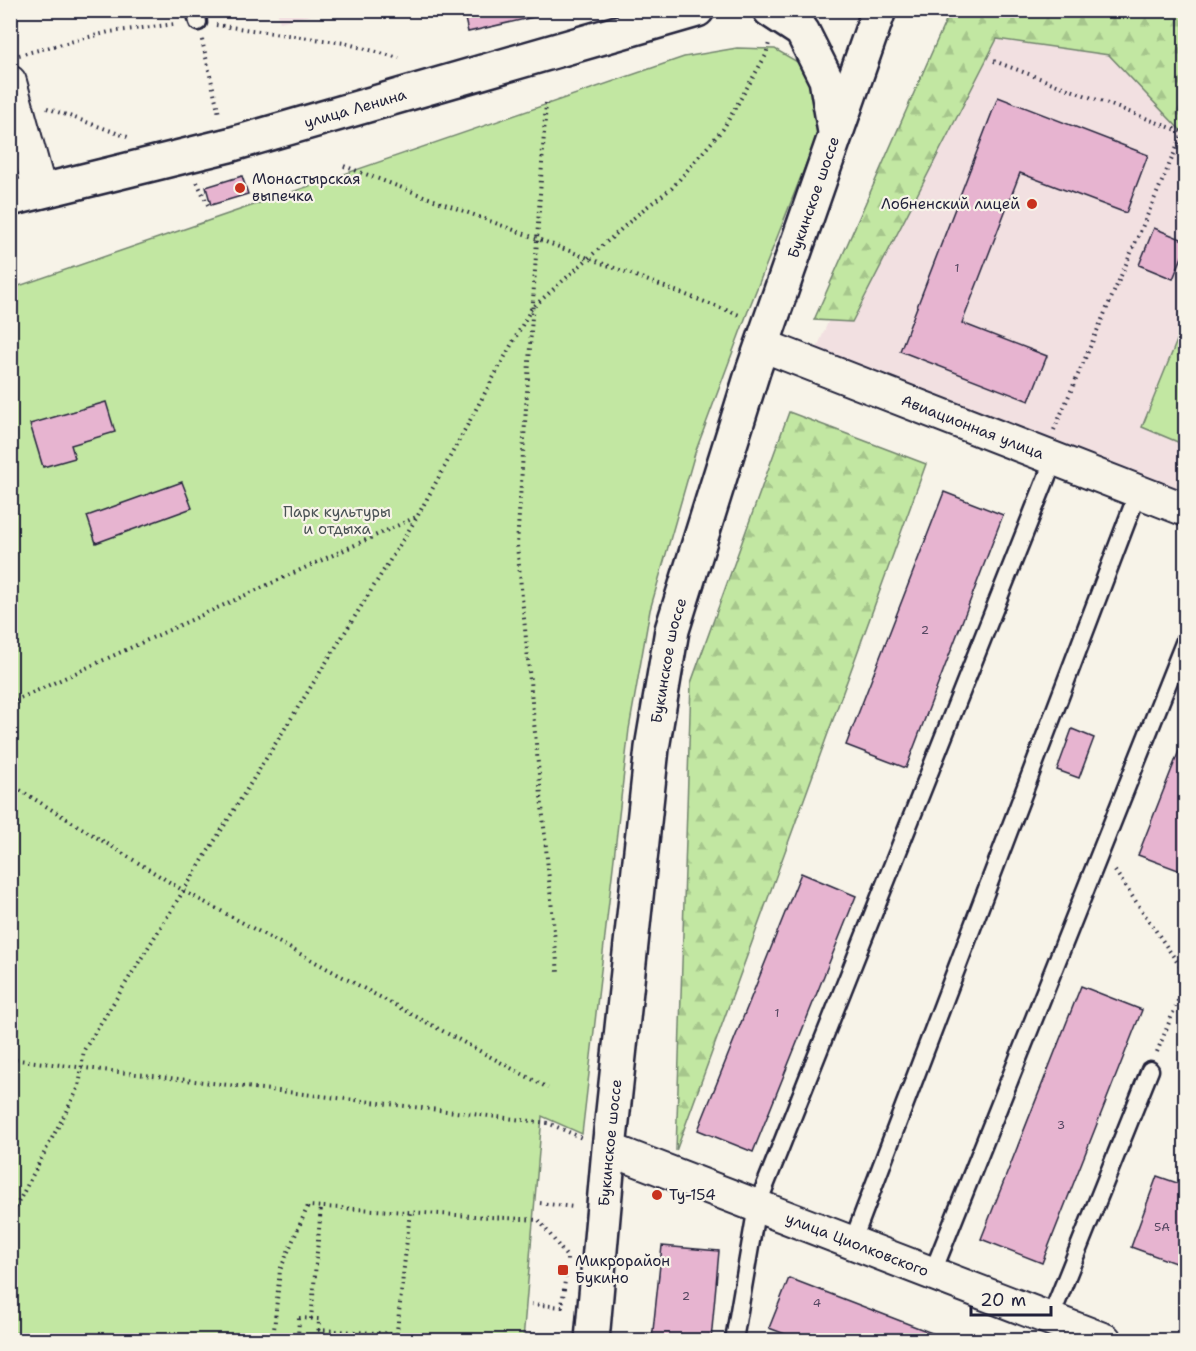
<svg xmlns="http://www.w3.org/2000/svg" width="1196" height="1351" font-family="'Shantell Sans',sans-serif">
  <defs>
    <pattern id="forest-firs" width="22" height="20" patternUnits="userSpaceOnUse" patternTransform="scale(1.5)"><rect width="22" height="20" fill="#c2e7a2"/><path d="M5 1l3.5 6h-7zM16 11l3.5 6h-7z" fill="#a6c68c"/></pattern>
  </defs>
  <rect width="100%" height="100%" fill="#f7f3e8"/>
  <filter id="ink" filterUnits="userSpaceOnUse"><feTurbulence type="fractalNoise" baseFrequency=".0167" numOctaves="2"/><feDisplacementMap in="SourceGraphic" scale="12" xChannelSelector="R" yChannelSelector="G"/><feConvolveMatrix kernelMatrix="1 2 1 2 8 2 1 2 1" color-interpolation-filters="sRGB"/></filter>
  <g filter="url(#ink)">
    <g fill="#f2e0e1">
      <polygon points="277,11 277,10 328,11 280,22"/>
      <polygon points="1069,15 1185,20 1185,500 815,353 940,55"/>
    </g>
    <g fill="url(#forest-firs)" stroke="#72846e" stroke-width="1.5">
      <polygon points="950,11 1185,11 1185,139 1183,133 1109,55 997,39 852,322 814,320"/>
      <polygon points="789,412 926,464 676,1151 691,683"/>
    </g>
    <g fill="#c2e7a2" stroke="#72846e" stroke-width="1.5">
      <polygon points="737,48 775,49 801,64 819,85 821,126 748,311 695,453 650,610 629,729 582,1134 542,1116 523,1340 11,1340 10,289 684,57"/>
      <polygon points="1178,338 1185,341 1185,445 1142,427"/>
    </g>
    <g fill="#e7b4d0" stroke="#22223b" stroke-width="1.5">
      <polygon points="463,10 533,10 534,17 468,32"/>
      <polygon points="998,97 1148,155 1126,213 1020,173 962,323 1047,356 1029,401 900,351"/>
      <polygon points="242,176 248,194 211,205 206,187"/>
      <polygon points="1154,228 1186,241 1186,247 1173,279 1139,265"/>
      <polygon points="106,402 115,432 71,445 75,458 43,467 30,424"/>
      <polygon points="182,482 192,508 96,543 87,516"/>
      <polygon points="944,492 1003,515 906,768 846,745"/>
      <polygon points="1072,729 1094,738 1079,778 1057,770"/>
      <polygon points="1186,733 1186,873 1138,855"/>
      <polygon points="801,873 856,896 753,1152 698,1130"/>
      <polygon points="1081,986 1142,1010 1042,1263 981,1239"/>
      <polygon points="1157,1176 1186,1186 1186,1198 1183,1206 1186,1207 1186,1267 1131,1247"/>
      <polygon points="662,1246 719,1251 711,1340 652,1340"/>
      <polygon points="789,1278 950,1340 801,1340 769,1328"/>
    </g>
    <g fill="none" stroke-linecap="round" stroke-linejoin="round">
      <defs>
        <g id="lane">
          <polyline points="195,10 198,22"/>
          <polyline points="852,1243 1138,492"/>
          <polyline points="932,1274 1186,638"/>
          <polyline points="1050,1319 1150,1070"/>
          <polyline points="734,1340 757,1206 1054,459"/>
        </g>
        <g id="street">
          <polyline points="10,82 40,191"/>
          <path id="s1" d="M762,345L1186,510"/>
          <path id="s2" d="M609,1149L1105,1340"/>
        </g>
        <g id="secondary">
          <polyline points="770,10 802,31 826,79 835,132"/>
          <path id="s3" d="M10,199L229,145L697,10"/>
          <path id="s4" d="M592,1340L609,1149L652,748L672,630L753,371L879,10"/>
        </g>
      </defs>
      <use href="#lane" stroke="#22223b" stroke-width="21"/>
      <use href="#street" stroke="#22223b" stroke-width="36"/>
      <use href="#secondary" stroke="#22223b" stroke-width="38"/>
      <g stroke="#22223b" stroke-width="4" stroke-dasharray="1.5 4.5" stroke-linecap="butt">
        <polyline points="216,25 344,43 399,58"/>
        <polyline points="202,40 219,114"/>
        <polyline points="19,55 109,32 176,24"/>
        <polyline points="994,61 1185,133"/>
        <polyline points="546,103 517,545 558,973"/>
        <polyline points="47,108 128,137"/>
        <polyline points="344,166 742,316"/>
        <polyline points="197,182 210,209"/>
        <polyline points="1054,430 1183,133"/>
        <polyline points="10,703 416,517"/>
        <polyline points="10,784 184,891 548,1088"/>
        <polyline points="1115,871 1186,975"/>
        <polyline points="1157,1052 1186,981"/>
        <polyline points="10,1059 548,1123 582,1138"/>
        <polyline points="540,1203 573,1207"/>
        <polyline points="10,1218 79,1087 84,1050 417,517 531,309 644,209 672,188 723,129 766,55 769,43"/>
        <polyline points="531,1304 562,1307 566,1271"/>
        <polygon points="299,1318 319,1319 318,1339 298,1338"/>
        <polyline points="311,1319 321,1207"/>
        <polyline points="318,1330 397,1334"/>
        <polyline points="10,1331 30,1340"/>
        <polyline points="273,1340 280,1270 308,1206 539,1220 567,1257 567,1261"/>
        <polyline points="396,1340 410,1212"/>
      </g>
      <use href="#lane" stroke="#f7f3e8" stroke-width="16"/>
      <use href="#street" stroke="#f7f3e8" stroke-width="32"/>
      <use href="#secondary" stroke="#f7f3e8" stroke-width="33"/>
    </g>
  </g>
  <g fill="#c8321e" stroke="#f7f3e8" stroke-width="2">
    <circle cx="240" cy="188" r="6"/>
    <circle cx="1032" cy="204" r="6"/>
    <circle cx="657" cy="1195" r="6"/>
    <rect x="557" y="1264" width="12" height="12" rx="3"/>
  </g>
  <g text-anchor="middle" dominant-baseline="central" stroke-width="4.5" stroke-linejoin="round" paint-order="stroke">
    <g font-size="12" fill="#534660">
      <text x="957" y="268">1</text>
      <text x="925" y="630">2</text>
      <text x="777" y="1013">1</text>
      <text x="1061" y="1125">3</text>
      <text x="1162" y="1227">5А</text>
      <text x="686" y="1296">2</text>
      <text x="817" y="1303">4</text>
    </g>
    <g font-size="15" fill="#22223b" stroke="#f7f3e8">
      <text stroke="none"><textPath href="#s3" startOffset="357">улица Ленина</textPath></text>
      <text stroke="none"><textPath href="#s4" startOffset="1170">Букинское шоссе</textPath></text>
      <text stroke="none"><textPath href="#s1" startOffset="226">Авиационная улица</textPath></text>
      <text stroke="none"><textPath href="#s4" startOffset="684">Букинское шоссе</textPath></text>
      <text stroke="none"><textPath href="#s4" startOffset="198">Букинское шоссе</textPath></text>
      <text stroke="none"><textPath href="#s2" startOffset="266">улица Циолковского</textPath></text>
    </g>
    <g font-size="15" fill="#22223b" stroke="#f7f3e8" text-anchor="start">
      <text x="252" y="179">Монастырская<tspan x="252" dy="17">выпечка</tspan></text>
      <text x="1020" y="204" text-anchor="end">Лобненский лицей</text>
      <text x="669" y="1195">Ту-154</text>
      <text x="575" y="1261">Микрорайон<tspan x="575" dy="17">Букино</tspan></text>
    </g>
    <g font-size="15" fill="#4a5355" stroke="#f7f3e8">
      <text x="337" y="512">Парк культуры<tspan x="337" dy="17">и отдыха</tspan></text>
    </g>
  </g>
  <rect width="1196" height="1351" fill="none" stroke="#f7f3e8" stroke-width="36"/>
  <rect x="18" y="18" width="1160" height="1315" fill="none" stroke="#22223b" stroke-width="2" filter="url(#ink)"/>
  <path d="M971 1306v9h80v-9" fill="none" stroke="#22223b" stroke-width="3"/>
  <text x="980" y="1306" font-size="18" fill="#22223b" stroke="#f7f3e8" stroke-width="4.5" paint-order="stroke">20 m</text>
</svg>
